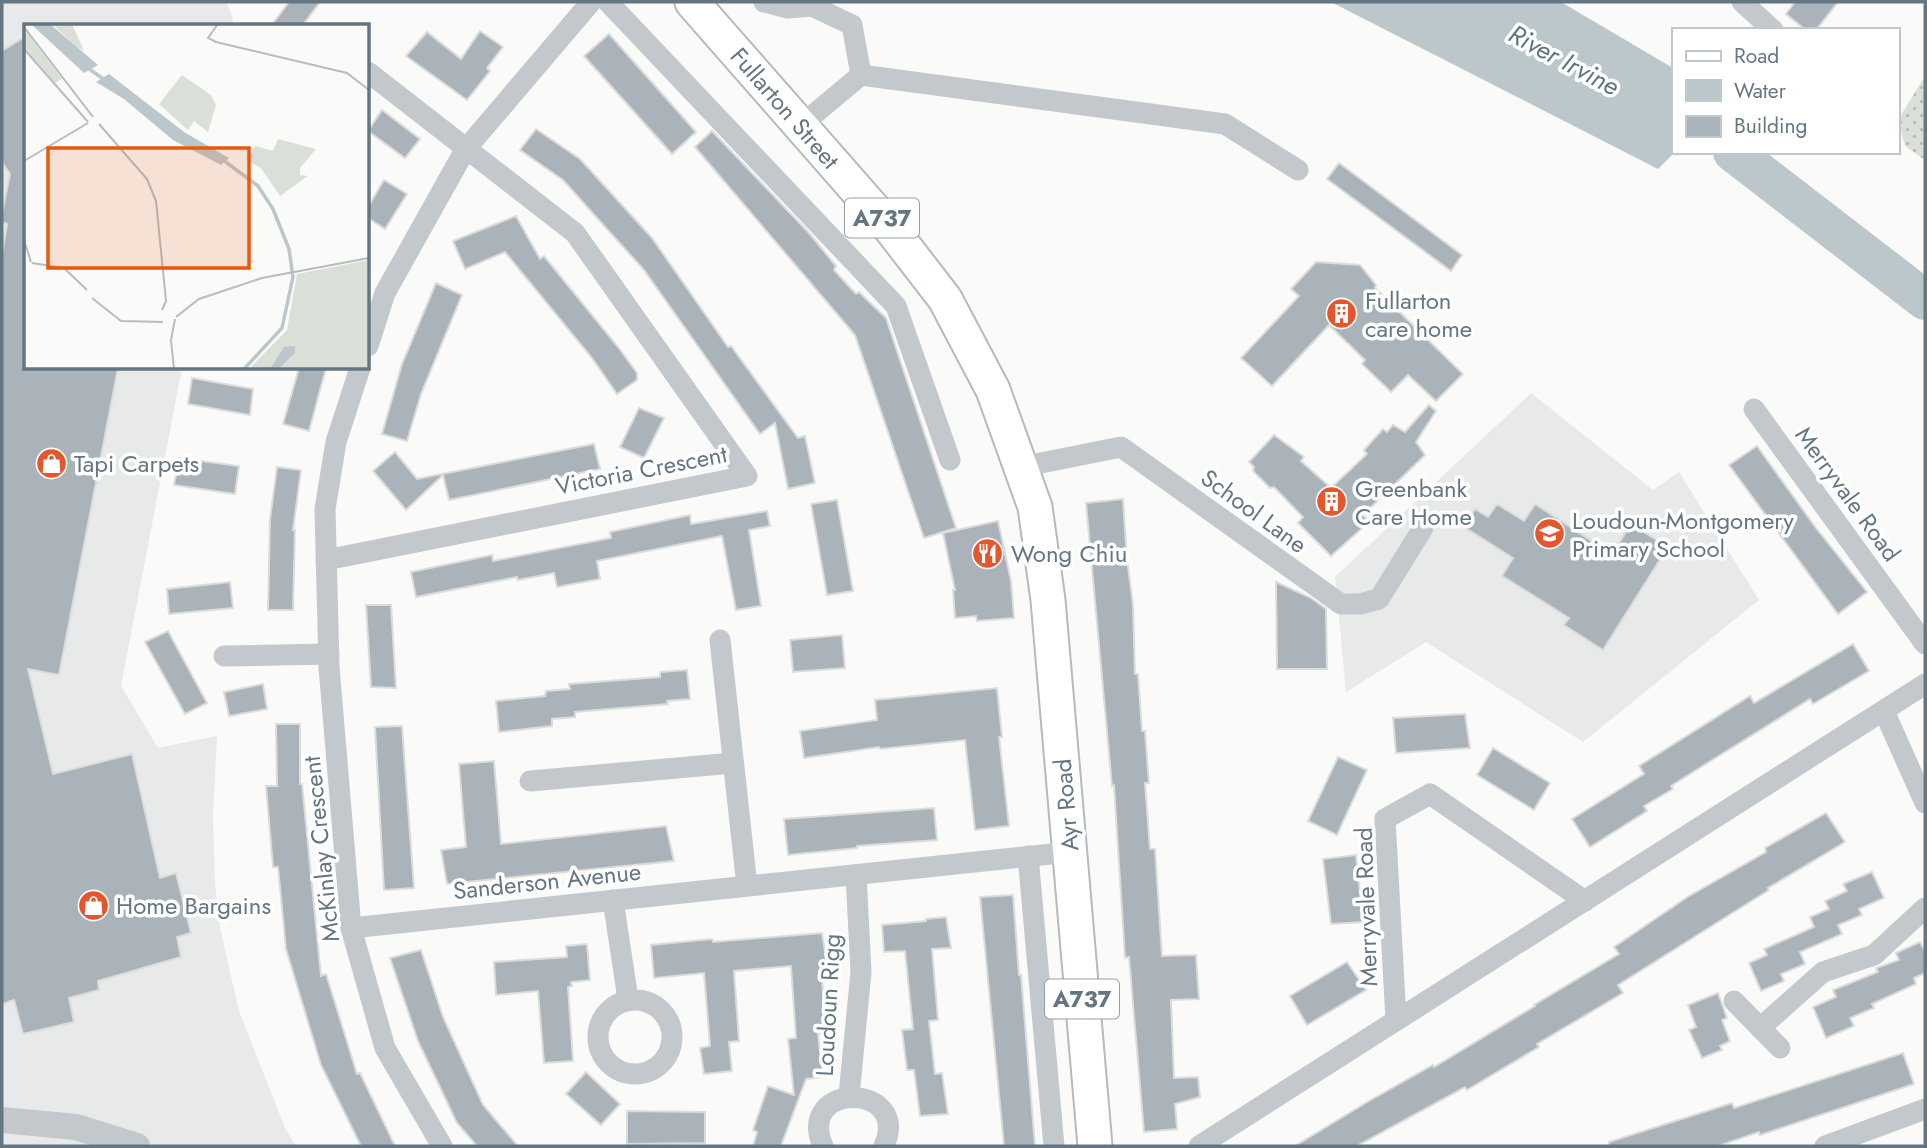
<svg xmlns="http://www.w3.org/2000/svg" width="1927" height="1148" font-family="Jost,sans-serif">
  <defs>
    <pattern id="park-dots" width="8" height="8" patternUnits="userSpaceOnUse" patternTransform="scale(1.75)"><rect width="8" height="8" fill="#dadfd7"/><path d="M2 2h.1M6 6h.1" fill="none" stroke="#b4b9b4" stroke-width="1.8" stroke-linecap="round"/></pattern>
  </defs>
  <rect width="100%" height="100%" fill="#fafaf8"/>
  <g fill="#e8e9e9">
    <polygon points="2,2 226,2 233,18 232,26 26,26 26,368 182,368 121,686 158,748 217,736 213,816 215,884 220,928 239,1011 285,1128 296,1146 2,1146"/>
    <polygon points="1531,393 1653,490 1679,472 1759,600 1583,742 1426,642 1346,692 1335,577"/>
  </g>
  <polygon fill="url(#park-dots)" points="1925,76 1925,160 1905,146 1898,120"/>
  <polygon fill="#bbc7cb" points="1331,2 1561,2 1673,68 1675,152 1658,169"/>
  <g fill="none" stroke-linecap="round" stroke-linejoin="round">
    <polyline stroke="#bbc7cb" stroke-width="40" points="1733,152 1925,300"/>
  </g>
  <g fill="#aab3b9" stroke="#dcdcda" stroke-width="2">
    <polygon points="289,2 320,2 302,26 271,26"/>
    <polygon points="1795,2 1838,2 1816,30 1806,30 1786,14"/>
    <polygon points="480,31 503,47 487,68 490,71 467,100 406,56 427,32 461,59"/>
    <polygon points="609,34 696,132 672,154 584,56"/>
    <polygon points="26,36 26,368 118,368 59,675 28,669 53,774 132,754 160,878 176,873 191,933 177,937 181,957 98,981 99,990 69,998 74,1022 23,1034 14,1000 2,1004 2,255 7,224 2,222 2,214 10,174 2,162 2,51"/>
    <polygon points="382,110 420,139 405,158 368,131"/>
    <polygon points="536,129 580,159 652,238 728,347 731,346 798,438 805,436 815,483 788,489 775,423 760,434 644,270 563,180 520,150"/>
    <polygon points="712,131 809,233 836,266 834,270 856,294 859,292 886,318 956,528 924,538 855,335 695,147"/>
    <polygon points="1339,163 1462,255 1451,271 1327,179"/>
    <polygon points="384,180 407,194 385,229 368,218 368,207"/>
    <polygon points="516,216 540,259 544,256 618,347 637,373 637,380 617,394 592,358 505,252 465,269 453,241"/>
    <polygon points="1316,262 1360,265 1376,285 1375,288 1463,374 1436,401 1408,375 1391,392 1362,364 1365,360 1329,325 1272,386 1241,358 1299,296 1291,289"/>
    <polygon points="436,283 462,295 421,394 407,441 382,434 402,364"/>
    <polygon points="299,368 326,368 309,431 283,424"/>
    <polygon points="192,378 253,389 250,415 188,404"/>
    <polygon points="1429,405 1436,411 1416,442 1425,455 1363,515 1369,522 1331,556 1298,523 1303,517 1274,487 1270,488 1253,471 1254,467 1249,462 1274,435 1304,457 1301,461 1331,488 1367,454 1364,450 1383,429 1387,432 1393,425 1405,432"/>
    <polygon points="639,408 664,418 644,458 620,447"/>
    <polygon points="594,444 600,469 449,500 443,475 406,510 373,471 395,452 417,479"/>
    <polygon points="1757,446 1816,528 1867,592 1838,614 1729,465"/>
    <polygon points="179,458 239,466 235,494 174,485"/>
    <polygon points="277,467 301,470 293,530 295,530 293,610 268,610 270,519"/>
    <polygon points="1123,499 1127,559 1133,605 1135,674 1138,674 1142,731 1145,731 1149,783 1145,783 1150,849 1155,849 1162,956 1196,955 1199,999 1171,1000 1174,1078 1198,1077 1200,1097 1175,1104 1177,1129 1144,1132 1129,957 1125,958 1114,785 1112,786 1086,503"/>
    <polygon points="837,500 853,591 827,595 811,504"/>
    <polygon points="1497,504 1524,521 1535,504 1612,554 1631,524 1668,547 1603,650 1564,625 1569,618 1502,576 1513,558 1464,527 1475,509 1488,517"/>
    <polygon points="767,511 770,526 749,530 761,606 736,610 722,536 597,561 600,579 557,587 554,573 518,580 517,577 416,597 411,572 492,555 493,561 611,538 610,532 690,515 691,524"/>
    <polygon points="998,521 1011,581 1014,618 977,621 976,616 955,618 953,590 955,590 943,533"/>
    <polygon points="230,582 233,608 169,614 167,589"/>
    <polygon points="1276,582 1311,598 1326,609 1327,669 1277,669"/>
    <polygon points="366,605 391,605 396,688 371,687"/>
    <polygon points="168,631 207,703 185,714 145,642"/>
    <polygon points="842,635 845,668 793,672 790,640"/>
    <polygon points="1853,644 1869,671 1813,704 1810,699 1709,762 1671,786 1673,789 1644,806 1647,811 1590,847 1572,819 1644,774 1639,766 1750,696 1754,703"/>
    <polygon points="687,670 690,699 667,701 668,704 575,712 575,717 552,719 552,726 499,732 496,701 545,696 546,691 570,689 569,684 660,677 660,672"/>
    <polygon points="263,684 267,709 229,716 224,692"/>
    <polygon points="997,688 1002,737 999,737 1009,826 975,830 965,740 880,749 879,747 804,758 800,731 877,720 875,700"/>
    <polygon points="1465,714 1470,748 1396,753 1393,718"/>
    <polygon points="276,724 300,724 300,784 302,784 321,976 326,974 357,1074 360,1073 395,1146 361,1146 321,1065 286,949 278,867 273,867 266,786 277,786"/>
    <polygon points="402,726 414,888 384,890 375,727"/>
    <polygon points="1493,748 1550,783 1534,810 1477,775"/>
    <polygon points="1338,757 1367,770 1337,835 1308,821"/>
    <polygon points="494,761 501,844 666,826 674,861 447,884 441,850 466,847 459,764"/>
    <polygon points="934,808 937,840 857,846 857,848 788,855 784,819"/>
    <polygon points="1826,813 1845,842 1768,888 1769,890 1618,985 1623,993 1537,1044 1539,1047 1467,1090 1465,1087 1357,1146 1295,1146 1369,1101 1433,1065 1434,1067 1535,1006 1534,1005 1619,954 1614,947 1689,896 1766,852 1765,848"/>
    <polygon points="1356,855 1363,922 1331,924 1323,859"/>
    <polygon points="1872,872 1884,898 1859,909 1862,915 1838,925 1842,934 1800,952 1805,964 1781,974 1784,981 1761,991 1749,963 1767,955 1764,949 1814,927 1810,917 1829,909 1825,901 1847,891 1843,884"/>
    <polygon points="1013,895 1019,975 1021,975 1035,1146 1004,1146 980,897"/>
    <polygon points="946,917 951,948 932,949 938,1020 929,1021 935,1074 942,1073 948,1114 920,1116 914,1070 907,1070 902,1030 913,1029 905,951 884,952 882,925 926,921 926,919"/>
    <polygon points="822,933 827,964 821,964 826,1034 818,1034 823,1077 806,1079 781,1146 753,1146 757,1132 753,1130 768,1086 794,1095 788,1039 796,1038 791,966 734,971 739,1041 729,1042 732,1071 704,1074 700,1048 710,1046 704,973 654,978 651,945 712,939 713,942"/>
    <polygon points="1920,942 1925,951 1925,973 1914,978 1916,984 1872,1004 1874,1008 1850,1018 1854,1026 1826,1038 1813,1007 1836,997 1833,990 1878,972 1876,968 1899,960 1896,953"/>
    <polygon points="587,944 590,980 571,982 572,986 568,987 573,1061 544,1063 538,991 496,995 494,962 567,957 566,946"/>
    <polygon points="421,950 443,1017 483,1105 518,1146 477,1146 457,1123 418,1041 390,958"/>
    <polygon points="1347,962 1366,990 1307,1025 1290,996"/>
    <polygon points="1718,993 1727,1018 1722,1020 1730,1041 1720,1046 1722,1050 1702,1058 1689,1030 1696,1027 1688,1005"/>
    <polygon points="1903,1053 1914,1084 1760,1135 1759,1132 1718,1146 1609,1146 1609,1142 1732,1103 1734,1108"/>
    <polygon points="586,1072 620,1104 601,1125 566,1094"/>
    <polygon points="627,1111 705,1112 705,1143 627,1144"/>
  </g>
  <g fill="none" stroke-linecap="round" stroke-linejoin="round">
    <defs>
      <polyline id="primary" points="692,2 891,229 945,299 993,390 1035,507 1048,600 1095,1146"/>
    </defs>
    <use href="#primary" stroke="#b5babe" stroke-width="37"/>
    <g stroke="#c3c8cc" stroke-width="21">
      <polyline points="608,2 896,306 950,460"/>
      <polyline points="764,2 788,8 812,6 852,25 861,75 800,126"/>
      <polyline points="1742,2 1773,30"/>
      <polyline points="861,75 1225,124 1298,170"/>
      <polyline points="368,346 385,293 465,150 591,2"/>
      <polyline points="360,368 336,442 325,509 329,667 351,928 385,1048 442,1146"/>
      <polyline points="1754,409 1925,644"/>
      <polyline points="1021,467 1121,447 1341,604 1360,604 1379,599 1423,528"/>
      <polyline points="326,560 747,476 575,233 368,72"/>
      <polyline points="720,640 747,886"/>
      <polyline points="224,656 329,654"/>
      <polyline points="1884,711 1925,803"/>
      <polyline points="530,781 733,763"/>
      <polyline points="1028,856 1054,1146"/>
      <polyline points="613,900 628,999"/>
      <polyline points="351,928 1070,852"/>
      <circle cx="635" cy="1037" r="37"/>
      <polyline points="1734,1001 1780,1048"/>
      <polyline points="1396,1020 1385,819 1430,794 1585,901"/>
      <polyline points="1760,1028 1823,972 1874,955 1925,908"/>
      <polyline points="849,1096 861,972 856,875"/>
      <path d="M823,1146C795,1081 912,1082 884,1146"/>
      <polyline points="1199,1146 1925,684"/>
      <polyline points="1825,1146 1925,1109"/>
    </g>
    <polyline stroke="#c3c8cc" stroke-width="26" points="2,1120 76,1127 137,1146"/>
    <use href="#primary" stroke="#fff" stroke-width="33"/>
  </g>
  <defs>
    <symbol id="building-disc" viewBox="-11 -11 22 22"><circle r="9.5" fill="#e4572e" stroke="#fff"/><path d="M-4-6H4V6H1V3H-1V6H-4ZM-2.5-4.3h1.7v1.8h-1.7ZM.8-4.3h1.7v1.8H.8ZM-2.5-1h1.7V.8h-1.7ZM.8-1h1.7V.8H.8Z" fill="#fff"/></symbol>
    <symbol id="shop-disc" viewBox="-11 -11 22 22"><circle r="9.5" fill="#e4572e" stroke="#fff"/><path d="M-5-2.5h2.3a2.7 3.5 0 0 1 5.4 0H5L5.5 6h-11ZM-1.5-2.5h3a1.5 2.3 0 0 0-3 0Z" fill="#fff"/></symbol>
    <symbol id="school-disc" viewBox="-11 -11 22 22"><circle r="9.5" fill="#e4572e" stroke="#fff"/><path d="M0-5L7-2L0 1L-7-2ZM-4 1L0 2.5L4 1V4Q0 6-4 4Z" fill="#fff"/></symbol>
    <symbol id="restaurant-disc" viewBox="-11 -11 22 22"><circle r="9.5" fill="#e4572e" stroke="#fff"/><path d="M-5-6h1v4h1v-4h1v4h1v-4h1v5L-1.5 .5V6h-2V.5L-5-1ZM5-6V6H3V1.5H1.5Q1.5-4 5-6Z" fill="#fff"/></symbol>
  </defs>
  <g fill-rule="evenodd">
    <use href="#building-disc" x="1324" y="296" width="35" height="35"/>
    <use href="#shop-disc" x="34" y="446" width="35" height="35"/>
    <use href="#building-disc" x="1314" y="484" width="35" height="35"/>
    <use href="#school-disc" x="1532" y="516" width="35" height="35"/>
    <use href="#restaurant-disc" x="970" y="536" width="35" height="35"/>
    <use href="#shop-disc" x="76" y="888" width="35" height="35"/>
  </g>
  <g text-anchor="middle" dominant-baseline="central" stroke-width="7" stroke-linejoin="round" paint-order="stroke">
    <g fill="#fff" stroke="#939fa8" stroke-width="2">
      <rect x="845" y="198.5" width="74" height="39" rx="5"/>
      <rect x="1045" y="979.5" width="74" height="39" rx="5"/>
    </g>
    <g font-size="23" font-weight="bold" fill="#657683">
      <text x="882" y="218">A737</text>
      <text x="1082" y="999">A737</text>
    </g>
    <g font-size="24" fill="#657683" stroke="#fff">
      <text transform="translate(785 108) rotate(49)">Fullarton Street</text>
      <text transform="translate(641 470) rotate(-11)">Victoria Crescent</text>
      <text transform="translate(1848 494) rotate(54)">Merryvale Road</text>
      <text transform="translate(1254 511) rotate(36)">School Lane</text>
      <text transform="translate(1066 805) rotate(-95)">Ayr Road</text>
      <text transform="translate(321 849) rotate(-96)">McKinlay Crescent</text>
      <text transform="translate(547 881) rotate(-6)">Sanderson Avenue</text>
      <text transform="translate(1366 907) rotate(-92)">Merryvale Road</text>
      <text transform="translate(828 1005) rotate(-87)">Loudoun Rigg</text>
    </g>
    <g font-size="24" fill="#657683" stroke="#fff" text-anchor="start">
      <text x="1365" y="300">Fullarton<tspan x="1365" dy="28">care home</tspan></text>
      <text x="74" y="463">Tapi Carpets</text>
      <text x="1355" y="488">Greenbank<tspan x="1355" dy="28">Care Home</tspan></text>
      <text x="1572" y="520">Loudoun-Montgomery<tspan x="1572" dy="28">Primary School</tspan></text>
      <text x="1011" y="553">Wong Chiu</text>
      <text x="116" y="905">Home Bargains</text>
    </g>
    <g font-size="26" font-style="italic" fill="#60757c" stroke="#fff">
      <text transform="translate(1564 60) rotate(28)">River Irvine</text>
    </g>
  </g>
  <g transform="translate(24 24)">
    <rect width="345" height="345" fill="#fafaf8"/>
    <path d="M2,7L38,55L31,59L0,23Z" fill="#dadfd7"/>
    <path d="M158,51L187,71L192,81L184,108L170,97L164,106L135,80Z" fill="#dadfd7"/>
    <path d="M28,0H48L60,27L52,22ZM254,115L292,125L276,144V151L284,152L256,172L237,144L222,136L231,122L249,127ZM345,236L343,345H225L263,306L273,250Z" fill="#dadfd7"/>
    <path d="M7,0H26L74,41L60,49ZM85,50L160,108L205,134L197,141L149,116L100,75L72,58ZM271,322V329L254,345H246L260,323Z" fill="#bbc7cb"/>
    <path fill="none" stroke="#bbc7cb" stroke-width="3.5" d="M64,44L82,57M199,136L234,162L249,185L265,225L269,253L258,304L220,345"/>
    <path fill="none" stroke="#b5bdc2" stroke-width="2" d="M194,0L184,14L192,18L323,49L345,66M0,3L69,93M0,25L64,98M75,100L123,155L132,177L142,277L138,286M0,137L64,99M0,216L7,238M8,239L40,244L63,266M68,274L97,297L139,298M152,293L175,275L238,254L345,234M150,345L147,316L151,295"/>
    <path fill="#e8590c" fill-opacity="0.15" stroke="#e8590c" stroke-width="3.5" d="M24,124H225V244H24Z"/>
    <rect width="345" height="345" fill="none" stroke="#657683" stroke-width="3.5"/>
  </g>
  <rect width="1927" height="1148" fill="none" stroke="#657683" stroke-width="7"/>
  <rect x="1672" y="28" width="228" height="126" fill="#ffffff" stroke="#c1c8cd" stroke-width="2"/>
  <rect x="1686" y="51" width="35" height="10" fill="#ffffff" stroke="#c1c8cd" stroke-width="2"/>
  <text x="1734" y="63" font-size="21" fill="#657683">Road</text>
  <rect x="1686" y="80" width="35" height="21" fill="#bbc7cb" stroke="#c1c8cd" stroke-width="2"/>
  <text x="1734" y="98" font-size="21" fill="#657683">Water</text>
  <rect x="1686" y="116" width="35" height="21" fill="#aab3b9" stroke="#c1c8cd" stroke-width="2"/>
  <text x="1734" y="133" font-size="21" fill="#657683">Building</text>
</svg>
